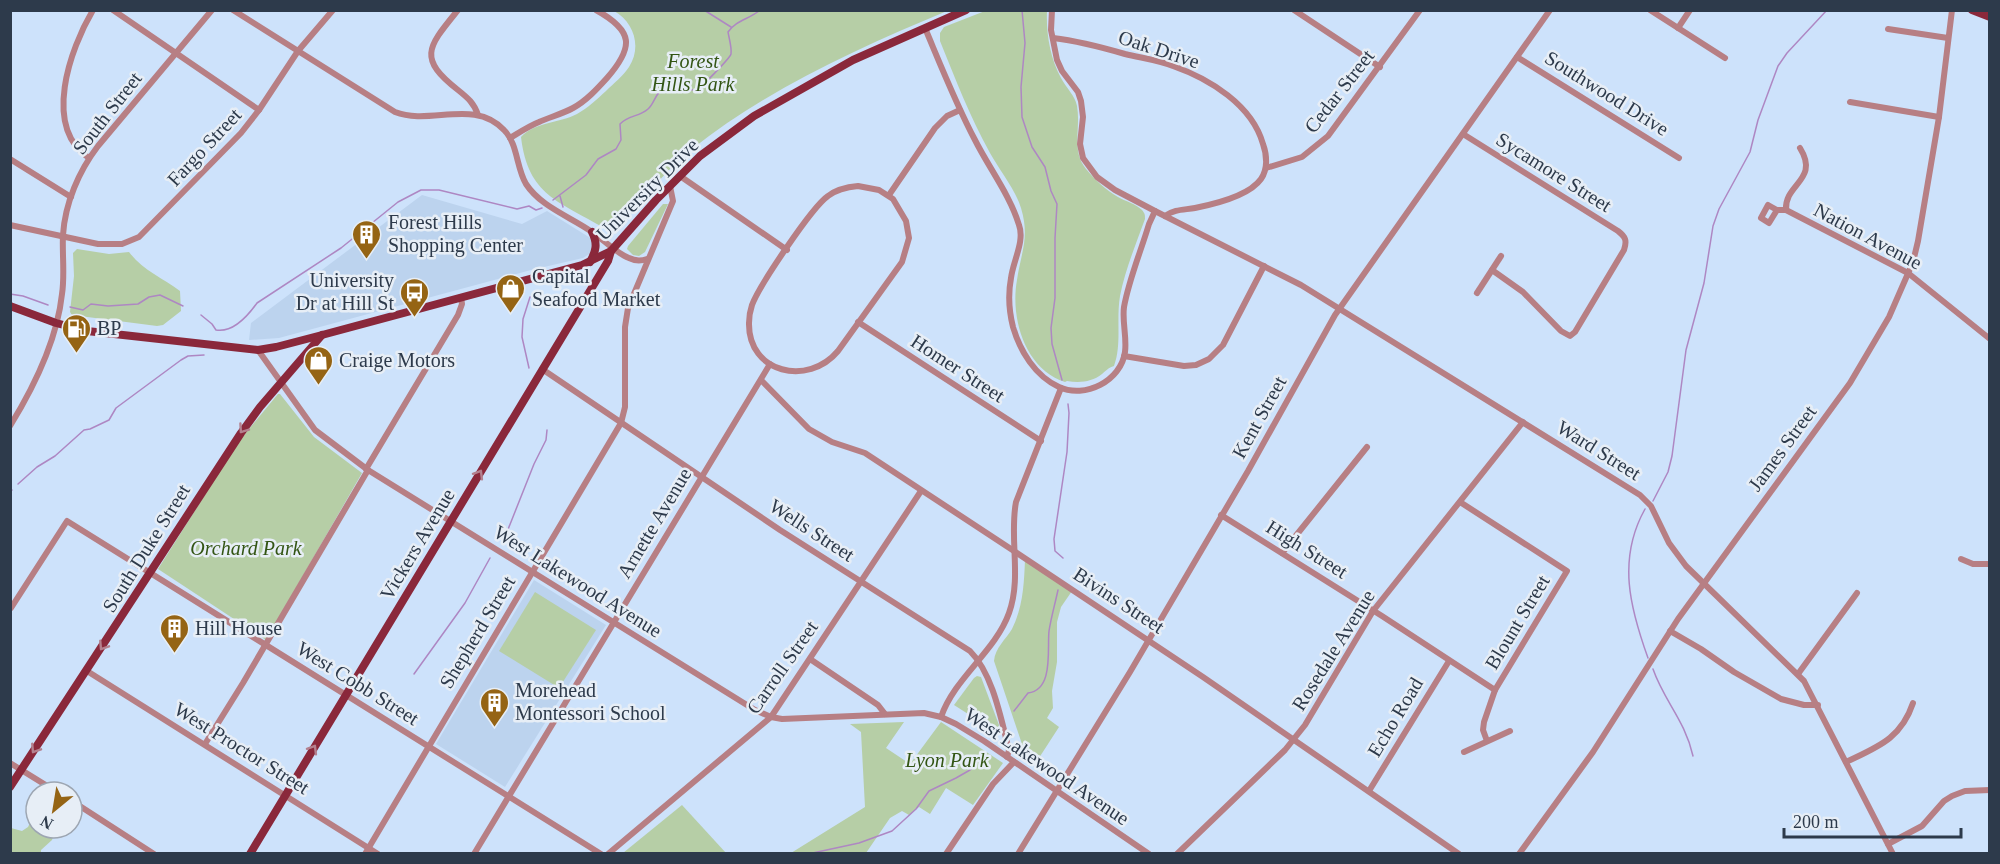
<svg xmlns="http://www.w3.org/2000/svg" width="2000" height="864" font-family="'Times New Roman',serif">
  <rect width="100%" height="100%" fill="#cde2fb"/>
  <g fill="#bcd3ee">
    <polygon points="422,195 522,224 547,211 592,239 593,244 591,253 583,258 531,270 279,338 249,340 251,323"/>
    <polygon points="534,580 606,625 505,787 436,744"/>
  </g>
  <g fill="#b6cea6">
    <path d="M614,11H947C858,48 768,89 692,149C673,164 657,183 641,201C634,209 626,223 617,228C612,231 608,230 604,228C559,201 528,196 521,137C535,122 560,123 577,114C588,108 597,99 606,91C614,83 623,76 629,67C642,47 634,22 614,11Z"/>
    <path d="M985,11H1047C1046,33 1050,58 1061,78C1066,88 1075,95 1077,106C1081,128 1071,151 1086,169C1095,180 1106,190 1118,197C1125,201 1136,204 1142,210C1145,214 1145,214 1145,219C1136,244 1125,270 1120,296C1116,320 1122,344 1114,366C1108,368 1107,370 1102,374C1092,382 1080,383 1067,381L1065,382C1025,369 1010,318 1017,280C1021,252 1030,238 1021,208C1015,189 1000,171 990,153C970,117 955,78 940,41V33L944,27Z"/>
    <polygon points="663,204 668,204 645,252 639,256 633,255 627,249 628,246"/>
    <path d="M77,249L109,254L129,252C142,270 163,278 180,291L181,311L163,325L157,326L72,315L70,312L74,276L73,253Z"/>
    <polygon points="278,394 280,394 314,437 362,473 266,640 158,569 239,441"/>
    <path d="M1025,560L1072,591L1061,607L1057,622V662L1052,691L1053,708L1047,718L1059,727L1037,761L1025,753L994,661C995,648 1006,639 1012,629C1023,607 1024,584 1025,560Z"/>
    <polygon points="535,592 596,630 559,688 499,651"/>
    <polygon points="977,676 981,677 999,725 998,729 993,730 954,705 974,678"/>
    <polygon points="904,722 886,748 910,764 941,722 1003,763 973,805 946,788 930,814 919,807 909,815 902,811 890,818 866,853 791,853 865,807 861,732 850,724"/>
    <polygon points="682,805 726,853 623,853"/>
    <polygon points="36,811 36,828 56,828 52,840 41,850 41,853 11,853 11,828 22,831 28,827"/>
  </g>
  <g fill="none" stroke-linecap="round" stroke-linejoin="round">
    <g stroke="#ae87c3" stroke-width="1.5">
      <polyline points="704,10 731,27"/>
      <polyline points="1022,10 1025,43 1021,87 1022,117 1032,147 1045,167 1051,191 1057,204 1055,238 1055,298 1051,328 1052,344 1062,380"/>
      <polyline points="560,196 563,207"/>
      <path d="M553,200L586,175L598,159L616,149L621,140L620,124C628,115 639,117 648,109C655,103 655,92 665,88C676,83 685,91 696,90C700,89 730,58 731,54C732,48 729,38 728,32C736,20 750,19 760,10"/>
      <polyline points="10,294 23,296 48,305"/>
      <polyline points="70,307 83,310 91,304 108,306 138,304 149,297 160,295 183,306"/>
      <path d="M201,315L212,324L216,330C233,333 247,317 257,303L341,248L398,202L421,190H439L517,209L529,206L536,210L542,208"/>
      <polyline points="529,368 522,337 523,319 530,297"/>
      <polyline points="18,484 37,467 55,456 84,430 90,429 109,420 116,408 181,360 188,356 204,355"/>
      <polyline points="10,492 12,490"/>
      <polyline points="1653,501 1668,472 1672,456 1686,350 1704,283 1713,226 1719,209 1750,152 1758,120 1778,66 1787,53 1827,10"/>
      <path d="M1645,509C1617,559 1630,608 1648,658"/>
      <polyline points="503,542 534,464 546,440 547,430"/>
      <polyline points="1063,558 1055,551 1054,539 1067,452 1069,413 1068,404"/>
      <path d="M1653,669C1664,701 1685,720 1693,756"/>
      <polyline points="414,674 465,603 490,558"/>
      <path d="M1014,711L1028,693C1054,690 1047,649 1049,631C1051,618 1055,604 1058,590"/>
      <polyline points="808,854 859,843 892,831 916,809 929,791 956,778 970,770 984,754"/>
    </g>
    <g stroke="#b77f84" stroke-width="6">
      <polyline points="113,10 259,110"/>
      <path d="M233,10L395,112C430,126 474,98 504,130C518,144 516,167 526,184C541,207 571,217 592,232C604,240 616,253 629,258C635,261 641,261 647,259"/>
      <path d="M458,10C428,47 417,58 458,90C468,98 474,103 478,115"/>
      <polyline points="1052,10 1051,30 1057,60 1062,71 1078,92 1081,101 1083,117 1080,144 1083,158 1097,177 1115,190 1155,211 1301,285 1640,495 1651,506 1669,543 1686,566 1804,681 1893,854"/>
      <polyline points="1294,10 1380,67"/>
      <polyline points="1650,10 1725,58"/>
      <path d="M925,28C941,66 956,104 975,140C989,168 1010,195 1019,225C1025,241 1013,261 1011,278C1008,294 1009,311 1013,327C1020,351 1035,376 1059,387C1085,399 1121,381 1125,352C1127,337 1122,322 1124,307C1129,279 1141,251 1149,224L1155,211"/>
      <polyline points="1678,28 1690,10"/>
      <polyline points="1888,29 1948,38"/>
      <path d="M1053,38C1078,41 1101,47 1125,54C1141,58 1158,60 1173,66C1210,79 1252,105 1263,144C1267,155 1268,169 1261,179C1249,196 1215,204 1195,208C1184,210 1175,209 1165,216"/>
      <polyline points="1517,57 1679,158"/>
      <polyline points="1850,102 1939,117"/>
      <path d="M1463,134L1618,231C1626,237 1627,241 1624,250L1575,332L1570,336L1561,331L1523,292L1492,270"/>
      <path d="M510,138C520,132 529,126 539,122C550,117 562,114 573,108C586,101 597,89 607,78C634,47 634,31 596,10"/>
      <path d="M89,158C42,127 70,49 93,10"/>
      <polyline points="10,159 71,197"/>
      <polyline points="1266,168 1302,157 1328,136 1420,10"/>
      <polyline points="680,176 787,250"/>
      <path d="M858,186L879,190L893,199L906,221L909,238L902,262L838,351C808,387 748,373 749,323C749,317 750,311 752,305C759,286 812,207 828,196C837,189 847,187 858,186Z"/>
      <polyline points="889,195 935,128 947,116 960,110"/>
      <polyline points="1777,210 1769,223 1761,218 1768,205 1777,210 1786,210"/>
      <polyline points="1786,210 1908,273 1990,339"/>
      <path d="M1786,210C1784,184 1820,180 1800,148"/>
      <polyline points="10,225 98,244 122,244 139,237 241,133 259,110 298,51 333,10"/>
      <polyline points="1477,293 1501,256"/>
      <polyline points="858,322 1041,441"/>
      <polyline points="258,350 315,430 368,470 755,710 771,717 782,719 924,713 941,717 956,724 984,741 1149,854"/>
      <polyline points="1124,356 1184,366 1196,365 1209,359 1223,345 1264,266"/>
      <path d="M542,369L780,530L970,651C993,674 1001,719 1009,750L1007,757"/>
      <polyline points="761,380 809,429 832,442 865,453 1014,551 1203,677 1459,854"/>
      <path d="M10,426C34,387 57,341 62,294C65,275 62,254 63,235C65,203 79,171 98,146L212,10"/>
      <polyline points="366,469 458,315 462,304 461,297"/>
      <polyline points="1460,502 1567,571 1495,690 1484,722 1483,730 1487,741"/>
      <polyline points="1221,515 1382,616 1495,690"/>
      <polyline points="1282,553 1367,447"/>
      <polyline points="1961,559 1973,564 1990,564"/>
      <polyline points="11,608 67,521 601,854"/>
      <polyline points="1670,631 1701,649 1734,672 1781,699 1804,705 1818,705"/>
      <polyline points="810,659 878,705 885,714"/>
      <polyline points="87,671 378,854"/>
      <polyline points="1798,674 1857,593"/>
      <path d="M941,717C955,677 995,652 1009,613C1022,577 1009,538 1016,502L1061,388"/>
      <polyline points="205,744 243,683 368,470"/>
      <polyline points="1464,752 1510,731"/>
      <path d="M1846,762C1877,747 1901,739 1913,703"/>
      <polyline points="10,763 57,792"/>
      <polyline points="1369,791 1449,661"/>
      <polyline points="72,801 154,854"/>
      <polyline points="1888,844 1922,826 1944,801 1952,796 1965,791 1990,790"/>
      <polyline points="365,854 621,423 625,407 625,327 628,308 673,201 670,186"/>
      <polyline points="474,854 770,364"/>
      <polyline points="608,854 771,717 921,491"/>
      <polyline points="946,854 993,784 1014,762"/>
      <polyline points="1018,854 1130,672 1248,471 1335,315 1550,10"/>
      <polyline points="1177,854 1285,750 1305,725 1373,611 1523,422"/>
      <polyline points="1519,854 1593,752 1678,619 1850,383 1889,317 1913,262 1918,241 1939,117 1952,10"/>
    </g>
    <g stroke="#8a283b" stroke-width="8">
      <polyline points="1972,10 1990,17"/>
      <path d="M590,262C596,251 598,244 592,232"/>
      <polyline points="10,306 56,323 87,331 258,350 276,347 322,335 582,265 611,251 656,200 700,156 754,116 853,60 966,10"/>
      <polyline points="10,787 241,433 260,407 322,335"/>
      <polyline points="250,854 608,261 611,251"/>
    </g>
  </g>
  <defs><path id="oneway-chevron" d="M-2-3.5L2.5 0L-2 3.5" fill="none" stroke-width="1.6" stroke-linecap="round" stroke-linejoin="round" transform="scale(1.5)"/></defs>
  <g stroke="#b4818f">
    <use href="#oneway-chevron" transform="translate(243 429) rotate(125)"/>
    <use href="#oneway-chevron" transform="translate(479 474) rotate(-59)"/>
    <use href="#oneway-chevron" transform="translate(103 646) rotate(123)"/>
    <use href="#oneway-chevron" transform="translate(35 749) rotate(123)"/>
    <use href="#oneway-chevron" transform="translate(313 749) rotate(-59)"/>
  </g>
  <defs>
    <symbol id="building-pin" viewBox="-11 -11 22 30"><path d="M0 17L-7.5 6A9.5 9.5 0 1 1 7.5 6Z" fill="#956414" stroke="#e7eef6"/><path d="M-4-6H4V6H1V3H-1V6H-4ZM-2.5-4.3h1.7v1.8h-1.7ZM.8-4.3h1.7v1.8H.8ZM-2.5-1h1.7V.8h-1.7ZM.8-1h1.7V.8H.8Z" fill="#fff"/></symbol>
    <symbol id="shop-pin" viewBox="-11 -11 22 30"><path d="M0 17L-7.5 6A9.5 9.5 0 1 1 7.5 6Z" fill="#956414" stroke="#e7eef6"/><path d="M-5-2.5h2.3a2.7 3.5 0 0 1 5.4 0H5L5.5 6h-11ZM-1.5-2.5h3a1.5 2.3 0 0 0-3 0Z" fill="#fff"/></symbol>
    <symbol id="bus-pin" viewBox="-11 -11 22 30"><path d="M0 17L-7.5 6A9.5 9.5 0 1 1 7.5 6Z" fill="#956414" stroke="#e7eef6"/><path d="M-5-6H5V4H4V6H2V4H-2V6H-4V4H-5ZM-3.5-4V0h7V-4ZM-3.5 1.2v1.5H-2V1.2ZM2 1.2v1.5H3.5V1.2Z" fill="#fff"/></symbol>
    <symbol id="fuel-pin" viewBox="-11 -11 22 30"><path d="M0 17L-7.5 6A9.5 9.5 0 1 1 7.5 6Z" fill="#956414" stroke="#e7eef6"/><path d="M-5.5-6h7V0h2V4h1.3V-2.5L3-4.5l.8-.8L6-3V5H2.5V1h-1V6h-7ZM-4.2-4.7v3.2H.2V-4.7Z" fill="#fff"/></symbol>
  </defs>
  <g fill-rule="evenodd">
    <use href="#building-pin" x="350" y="218" width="33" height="45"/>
    <use href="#shop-pin" x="494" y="272" width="33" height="45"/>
    <use href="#bus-pin" x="398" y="276" width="33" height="45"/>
    <use href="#fuel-pin" x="60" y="312" width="33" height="45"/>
    <use href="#shop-pin" x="302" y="344" width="33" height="45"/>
    <use href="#building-pin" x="158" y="612" width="33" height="45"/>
    <use href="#building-pin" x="478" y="686" width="33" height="45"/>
  </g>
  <g text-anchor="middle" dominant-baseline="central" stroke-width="5" stroke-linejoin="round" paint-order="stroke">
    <g font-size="20" fill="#2d3a4b" stroke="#e7eef6">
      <text transform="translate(1159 49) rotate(18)">Oak Drive</text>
      <text transform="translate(1339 91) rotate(-52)">Cedar Street</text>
      <text transform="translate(1607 93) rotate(32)">Southwood Drive</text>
      <text transform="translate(107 113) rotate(-52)">South Street</text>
      <text transform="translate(204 147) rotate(-47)">Fargo Street</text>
      <text transform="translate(1554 172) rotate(32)">Sycamore Street</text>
      <text transform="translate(647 189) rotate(-45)">University Drive</text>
      <text transform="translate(1868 236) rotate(28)">Nation Avenue</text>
      <text transform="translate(958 368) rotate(33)">Homer Street</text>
      <text transform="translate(1259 417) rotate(-61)">Kent Street</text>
      <text transform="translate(1782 448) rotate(-54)">James Street</text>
      <text transform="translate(1599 450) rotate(32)">Ward Street</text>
      <text transform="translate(654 523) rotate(-59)">Arnette Avenue</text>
      <text transform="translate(812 530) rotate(33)">Wells Street</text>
      <text transform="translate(417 544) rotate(-59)">Vickers Avenue</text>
      <text transform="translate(146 548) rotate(-58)">South Duke Street</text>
      <text transform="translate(1307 549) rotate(32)">High Street</text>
      <text transform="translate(578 581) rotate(32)">West Lakewood Avenue</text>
      <text transform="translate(1119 600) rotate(33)">Bivins Street</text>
      <text transform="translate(1517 622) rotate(-59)">Blount Street</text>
      <text transform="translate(477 632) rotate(-59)">Shepherd Street</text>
      <text transform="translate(1333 650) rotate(-58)">Rosedale Avenue</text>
      <text transform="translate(782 667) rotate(-55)">Carroll Street</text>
      <text transform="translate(358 683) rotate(32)">West Cobb Street</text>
      <text transform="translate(1395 717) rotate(-59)">Echo Road</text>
      <text transform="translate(242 748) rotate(32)">West Proctor Street</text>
      <text transform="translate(1047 766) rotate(34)">West Lakewood Avenue</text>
    </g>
    <g font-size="20" font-style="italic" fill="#335514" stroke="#e7eef6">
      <text x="693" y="61">Forest<tspan x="693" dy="23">Hills Park</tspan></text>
      <text x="246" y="548">Orchard Park</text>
      <text x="947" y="760">Lyon Park</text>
    </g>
    <g font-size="20" fill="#2d3a4b" stroke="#e7eef6" text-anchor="start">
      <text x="388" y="222">Forest Hills<tspan x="388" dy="23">Shopping Center</tspan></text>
      <text x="532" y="276">Capital<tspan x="532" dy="23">Seafood Market</tspan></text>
      <text x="394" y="280" text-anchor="end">University<tspan x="394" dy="23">Dr at Hill St</tspan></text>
      <text x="97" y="328">BP</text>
      <text x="339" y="360">Craige Motors</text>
      <text x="195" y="628">Hill House</text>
      <text x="515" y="690">Morehead<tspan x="515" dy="23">Montessori School</tspan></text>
    </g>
  </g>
  <rect width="2000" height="864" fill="none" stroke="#2d3a4b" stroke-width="24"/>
  <g transform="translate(54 810) rotate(210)"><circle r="28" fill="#e7eef6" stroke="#9da6b2" stroke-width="1.5"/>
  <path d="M0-4.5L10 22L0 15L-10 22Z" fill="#956414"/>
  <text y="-9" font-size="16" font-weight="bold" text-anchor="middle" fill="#2d3a4b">N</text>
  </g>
  <path d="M1784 828v9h177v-9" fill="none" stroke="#2d3a4b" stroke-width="3"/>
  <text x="1793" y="828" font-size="18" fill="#2d3a4b" stroke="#e7eef6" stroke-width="4.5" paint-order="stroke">200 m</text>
</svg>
